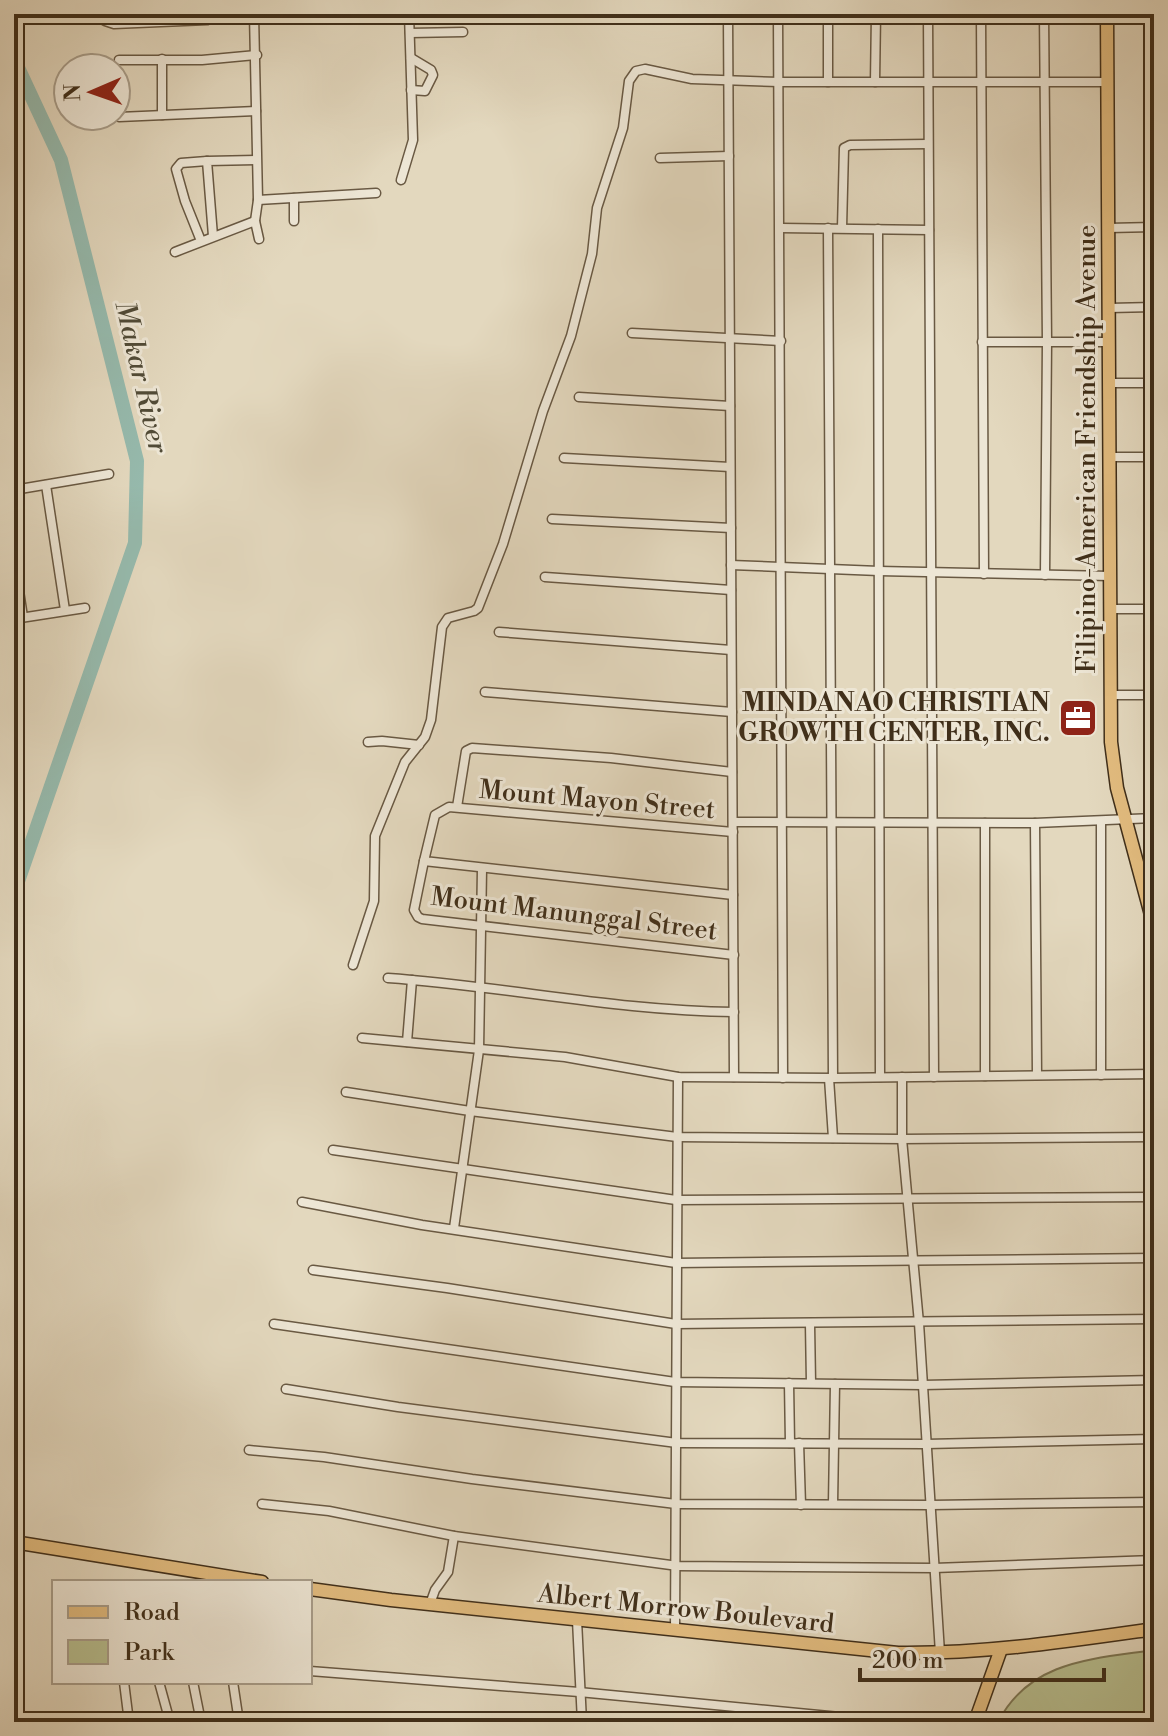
<svg xmlns="http://www.w3.org/2000/svg" width="1168" height="1736" font-family="'Libre Bodoni',serif">
  <rect width="100%" height="100%" fill="#e3d8be"/>
  <filter id="stains"><feTurbulence type="fractalNoise" baseFrequency=".0025" numOctaves="4"/><feColorMatrix values="0 0 0 0 .2 0 0 0 0 .09 0 0 0 0 .02 0 0 0 .5 -.17"/></filter>
  <radialGradient id="worn" r=".72"><stop offset=".6" stop-color="#630" stop-opacity="0"/><stop offset="1" stop-color="#630" stop-opacity=".3"/></radialGradient>
  <path fill="#b7be8f" stroke="#7c7654" stroke-width="2" d="M1154,1650V1722H998C1030,1660 1093,1659 1154,1650Z"/>
  <g fill="none" stroke-linecap="round" stroke-linejoin="round">
    <polyline stroke="#96baad" stroke-width="14" points="14,59 61,160 137,461 135,543 14,893"/>
    <defs>
      <g id="minor">
        <polyline points="103,14 105,21 114,24 207,20 219,14"/>
        <polyline points="254,14 258,200 255,221 259,239"/>
        <polyline points="728,14 734,1077"/>
        <polyline points="778,14 783,1078"/>
        <polyline points="828,14 828,82"/>
        <polyline points="928,14 934,1077"/>
        <polyline points="981,14 984,574"/>
        <polyline points="1044,14 1047,342 1045,575"/>
        <polyline points="410,33 463,32"/>
        <polyline points="411,58 431,70 433,75 425,91 411,90"/>
        <polyline points="119,60 202,60 257,55"/>
        <polyline points="875,82 876,14"/>
        <polyline points="162,115 162,59"/>
        <polyline points="119,117 256,111"/>
        <polyline points="660,158 729,156"/>
        <polyline points="401,180 413,140 409,14"/>
        <polyline points="294,198 294,221"/>
        <polyline points="258,200 376,193"/>
        <polyline points="781,228 929,230"/>
        <polyline points="828,228 833,1078"/>
        <polyline points="842,228 844,148 850,145 928,144"/>
        <polyline points="1108,228 1154,227"/>
        <polyline points="878,229 880,1077"/>
        <polyline points="213,236 207,161 256,160"/>
        <polyline points="201,241 185,201 176,169 181,163 207,161"/>
        <polyline points="175,252 255,221"/>
        <polyline points="1109,308 1154,307"/>
        <polyline points="632,333 781,341"/>
        <polyline points="982,342 1109,342"/>
        <polyline points="1109,383 1154,383"/>
        <polyline points="579,397 730,406"/>
        <polyline points="1110,457 1154,457"/>
        <polyline points="564,458 730,467"/>
        <polyline points="46,485 65,610"/>
        <polyline points="14,490 109,474"/>
        <polyline points="552,519 731,528"/>
        <polyline points="14,558 23,617"/>
        <polyline points="731,565 879,571 1110,576"/>
        <polyline points="545,577 731,590"/>
        <polyline points="1110,609 1154,609"/>
        <polyline points="14,619 85,608"/>
        <polyline points="499,632 731,650"/>
        <polyline points="485,692 732,712"/>
        <polyline points="1111,695 1154,695"/>
        <polyline points="368,742 382,741 419,745"/>
        <polyline points="457,807 466,751 472,748 611,758 732,772"/>
        <polyline points="733,822 1035,823 1154,818"/>
        <polyline points="1101,822 1101,1075"/>
        <polyline points="1035,823 1037,1075"/>
        <polyline points="733,832 449,807 435,815 424,861 733,895"/>
        <polyline points="424,861 414,910 418,917 422,919 734,955"/>
        <polyline points="353,965 374,901 375,836 405,762 425,737 431,720 442,627 448,618 474,611 478,608 503,544 543,411 571,336 592,254 597,208 623,128 629,81 636,71 645,69 692,79 779,82 1107,82"/>
        <path d="M388,978C504,986 618,1011 734,1012"/>
        <polyline points="362,1038 565,1057 678,1077 833,1078 1154,1074"/>
        <polyline points="407,1042 412,980"/>
        <polyline points="985,1076 985,823"/>
        <polyline points="902,1077 902,1139 919,1323 940,1653"/>
        <polyline points="829,1078 833,1138"/>
        <polyline points="346,1092 470,1111 677,1137 902,1139 1154,1137"/>
        <polyline points="333,1150 676,1200 1154,1197"/>
        <polyline points="302,1202 422,1225 676,1263 1154,1258"/>
        <polyline points="454,1228 479,1050 482,869"/>
        <polyline points="313,1270 447,1288 676,1324 1154,1319"/>
        <polyline points="274,1324 675,1382 923,1385 1154,1380"/>
        <polyline points="810,1324 811,1383"/>
        <polyline points="789,1383 790,1443"/>
        <polyline points="286,1389 398,1407 677,1443 926,1444 1154,1439"/>
        <polyline points="799,1443 801,1505"/>
        <polyline points="249,1450 324,1457 472,1479 676,1504 931,1505 1154,1502"/>
        <polyline points="262,1504 329,1511 454,1536 678,1566 934,1568 1154,1560"/>
        <polyline points="833,1504 835,1384"/>
        <polyline points="430,1604 435,1590 448,1572 454,1536"/>
        <polyline points="577,1620 582,1722"/>
        <polyline points="675,1630 678,1077"/>
        <polyline points="310,1671 579,1692 892,1722"/>
        <polyline points="124,1682 129,1722"/>
        <polyline points="159,1682 170,1722"/>
        <polyline points="193,1682 201,1722"/>
        <polyline points="233,1682 239,1722"/>
        <polyline points="239,1720 259,1722"/>
        <polyline points="275,1722 277,1722"/>
      </g>
      <g id="primary">
        <polyline points="1107,14 1111,742 1117,788 1154,926"/>
        <polyline points="14,1542 262,1582"/>
        <path d="M310,1589L391,1600L898,1653C984,1654 1069,1641 1154,1629"/>
        <polyline points="975,1722 1001,1649"/>
      </g>
    </defs>
    <use href="#minor" stroke="#695943" stroke-width="11"/>
    <use href="#primary" stroke="#402f1a" stroke-width="15"/>
    <use href="#minor" stroke="#ede6d5" stroke-width="8"/>
    <use href="#primary" stroke="#e2bc7f" stroke-width="12"/>
  </g>
  <defs>
    <symbol id="office-square" viewBox="-11 -11 22 22"><rect x="-9" y="-9" width="18" height="18" rx="4" fill="#8f2418" stroke="#ede6d5"/><path d="M-6-3h4V-5.5h4V-3h4V5H-6ZM-1-4.5V-3h2v-1.5ZM-6 0V1H6V0Z" fill="#fff"/></symbol>
  </defs>
  <g fill-rule="evenodd">
    <use href="#office-square" x="1056" y="696" width="44" height="44"/>
  </g>
  <g text-anchor="middle" dominant-baseline="central" stroke-width="6" stroke-linejoin="round" paint-order="stroke">
    <g font-size="26" fill="#402f1a" stroke="#ede6d5">
      <text transform="translate(1087 449) rotate(-90)">Filipino-American Friendship Avenue</text>
      <text transform="translate(597 800) rotate(5)">Mount Mayon Street</text>
      <text transform="translate(574 914) rotate(7)">Mount Manunggal Street</text>
      <text transform="translate(686 1609) rotate(6)">Albert Morrow Boulevard</text>
    </g>
    <g font-size="26" font-weight="bold" fill="#402f1a" stroke="#ede6d5" text-anchor="end">
      <text x="1050" y="703">MINDANAO CHRISTIAN<tspan x="1050" dy="30">GROWTH CENTER, INC.</tspan></text>
    </g>
    <g font-size="28" font-style="italic" fill="#514b37" stroke="#ede6d5">
      <text transform="translate(141 377) rotate(77)">Makar River</text>
    </g>
  </g>
  <rect width="1168" height="1736" fill="none" stroke="#e3d8be" stroke-width="48"/>
  <rect x="16" y="16" width="1136" height="1704" fill="none" stroke="#402f1a" stroke-width="4"/>
  <rect x="24" y="24" width="1120" height="1688" fill="none" stroke="#402f1a" stroke-width="2"/>
  <rect x="52" y="1580" width="260" height="104" fill="#ede6d5" stroke="#a89d8a" stroke-width="2"/>
  <rect x="68" y="1606" width="40" height="12" fill="#e2bc7f" stroke="#a89d8a" stroke-width="2"/>
  <text x="124" y="1620" font-size="24" fill="#402f1a">Road</text>
  <rect x="68" y="1640" width="40" height="24" fill="#b7be8f" stroke="#a89d8a" stroke-width="2"/>
  <text x="124" y="1660" font-size="24" fill="#402f1a">Park</text>
  <g transform="translate(92 92) rotate(268)"><circle r="38" fill="#ede6d5" stroke="#a89d8a" stroke-width="2"/>
  <path d="M0-6L14 30L0 20L-14 30Z" fill="#8f2418"/>
  <text y="-12" font-size="22" font-weight="bold" text-anchor="middle" fill="#402f1a">N</text>
  </g>
  <path d="M860 1668v12h244v-12" fill="none" stroke="#402f1a" stroke-width="4"/>
  <text x="872" y="1668" font-size="24" fill="#402f1a" stroke="#ede6d5" stroke-width="6" paint-order="stroke">200 m</text>
  <rect width="100%" height="100%" filter="url(#stains)"/>
  <rect width="100%" height="100%" fill="url(#worn)"/>
</svg>
